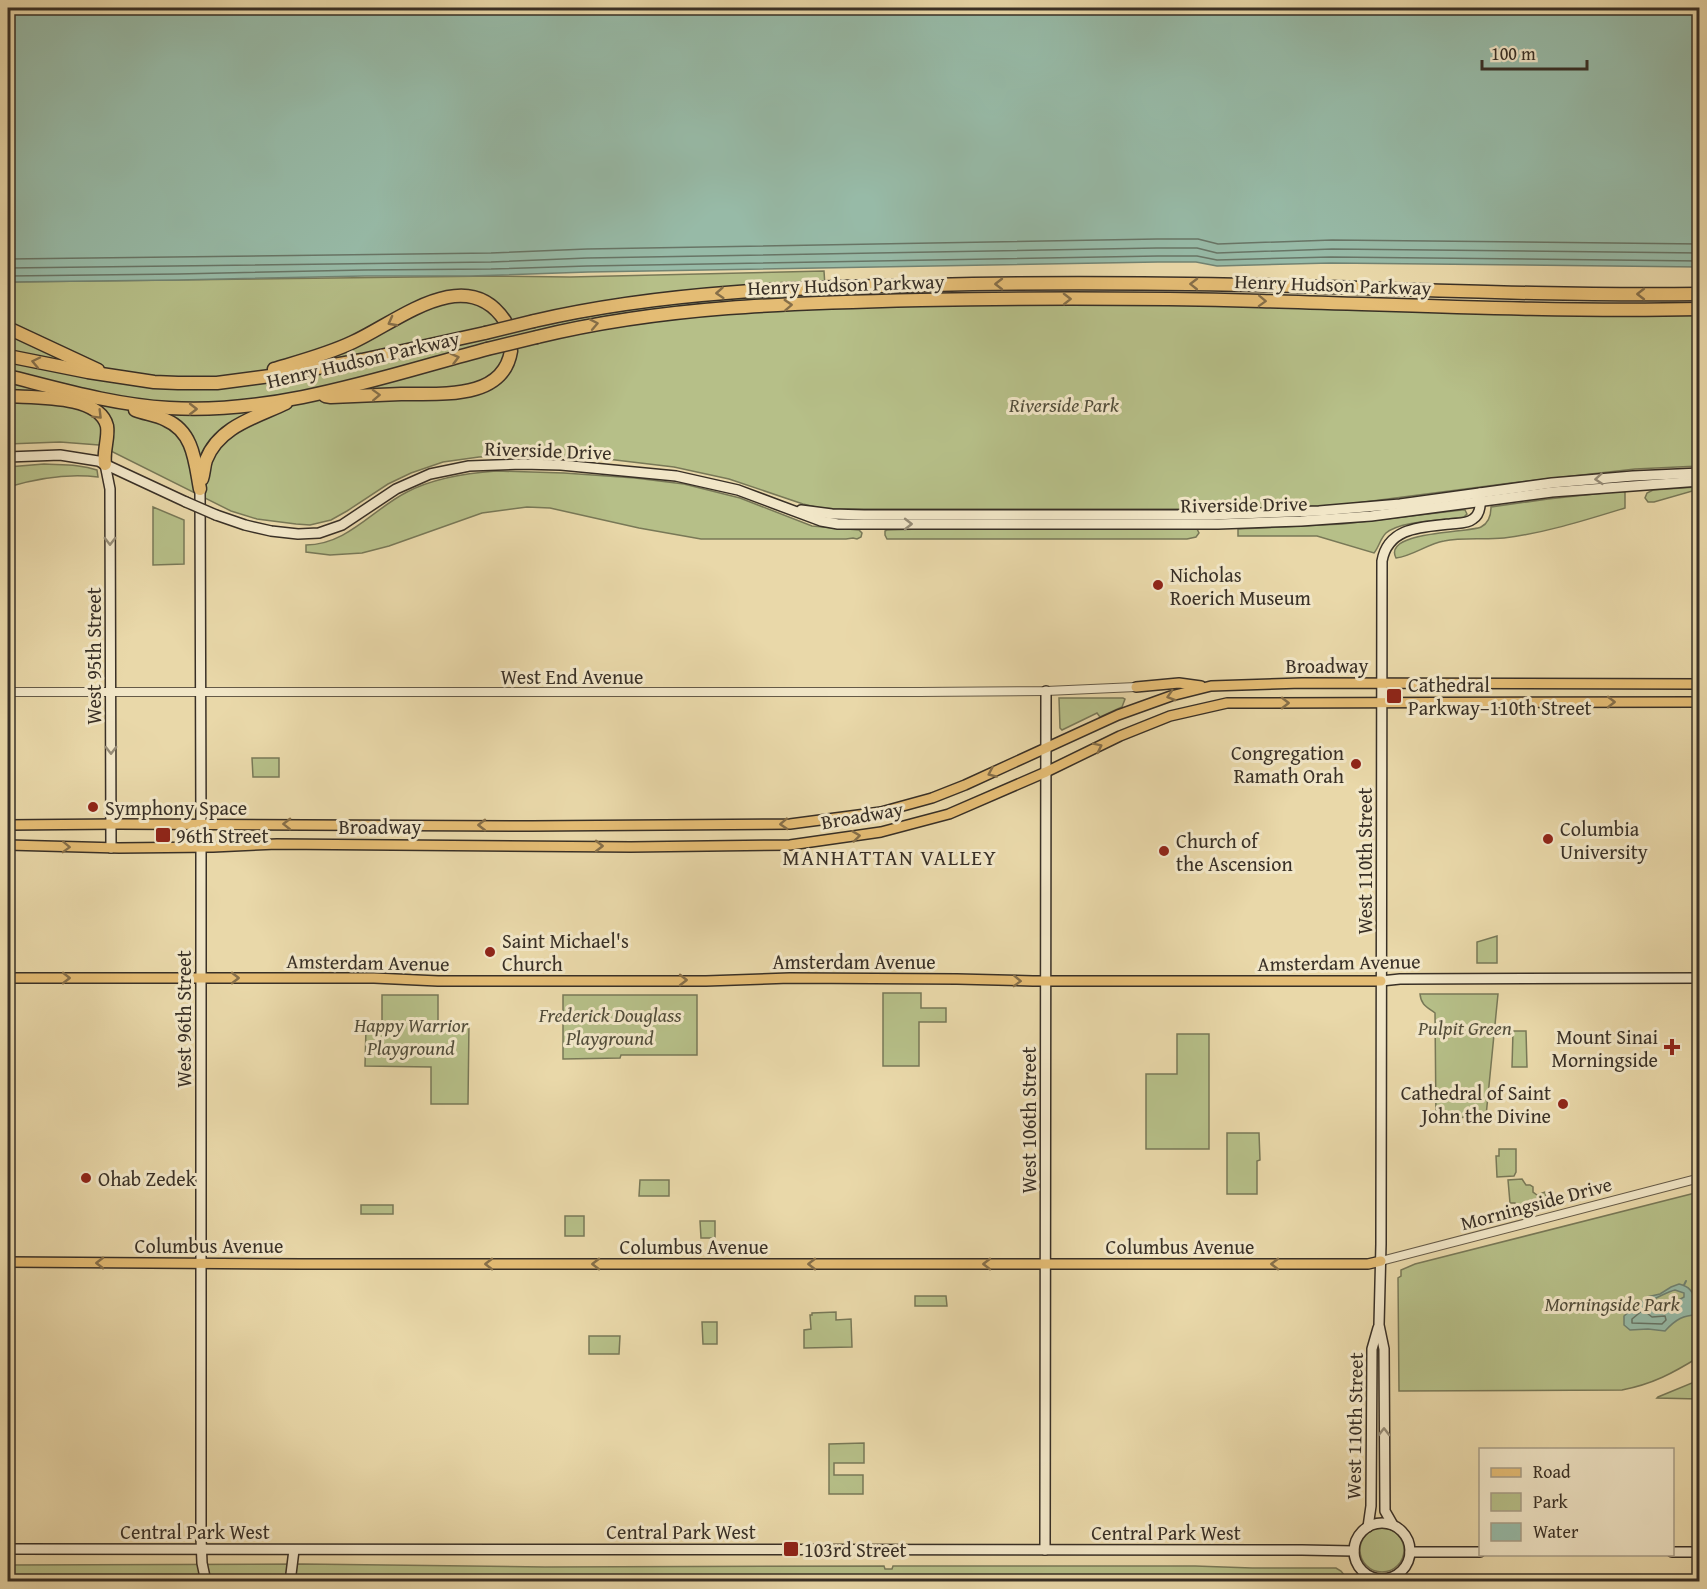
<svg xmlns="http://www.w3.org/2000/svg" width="1707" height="1589" font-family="'Gentium Book Plus',serif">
  <rect width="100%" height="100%" fill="#e9d8a9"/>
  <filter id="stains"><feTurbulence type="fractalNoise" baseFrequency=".00333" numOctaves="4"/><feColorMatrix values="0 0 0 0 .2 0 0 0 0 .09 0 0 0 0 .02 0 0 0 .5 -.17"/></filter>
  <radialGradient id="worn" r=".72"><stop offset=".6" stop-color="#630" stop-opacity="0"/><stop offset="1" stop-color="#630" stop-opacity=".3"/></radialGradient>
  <g fill="#b6bf88" stroke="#787857" stroke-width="1.5">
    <polygon points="824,271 826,302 1699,309 1699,466 1635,469 1511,483 1349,504 1320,506 1227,509 837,509 820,508 803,504 729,479 674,467 607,459 535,455 479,457 443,462 411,473 388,484 347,511 331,520 310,525 296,524 257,519 231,511 99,445 60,442 8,444 8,282 494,276 570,277"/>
    <path d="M44,464C62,465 80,464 97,470L98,477C67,473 38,478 8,487V467Z"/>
    <path d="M496,471L564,473L635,478L684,484L740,498L812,526L859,530L862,533L861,537L857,539L853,538L846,539H701L639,528L550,508L527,507L482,513L389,546L362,553L330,555L306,552V545C347,545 373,509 407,492C434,478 466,473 496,471Z"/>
    <polygon points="1696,487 1696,490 1654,502 1648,502 1645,498 1647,493 1653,490"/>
    <path d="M1622,491L1625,492V508C1586,520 1545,533 1504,538C1484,540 1463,537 1444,541C1427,544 1413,556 1396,558C1382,531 1469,533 1481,527C1489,523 1491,514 1491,507L1548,499Z"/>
    <polygon points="153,507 184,520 184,564 153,565"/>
    <path d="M1462,510H1465L1467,514L1464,517C1444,521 1401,520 1386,533C1380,539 1379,547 1374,553L1317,536H1238V529L1343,524Z"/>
    <polygon points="920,529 1197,529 1199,533 1196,537 1187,539 887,539 885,535 885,531 887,530"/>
    <polygon points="1059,698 1123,698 1125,699 1122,707 1100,717 1097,713 1062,730 1060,728"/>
    <polygon points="252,758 279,758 279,777 253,777"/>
    <polygon points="1497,936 1497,963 1477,963 1477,942"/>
    <polygon points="883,993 921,993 921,1008 946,1008 946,1022 919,1022 919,1066 883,1066"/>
    <path d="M1420,994H1498L1486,1116L1436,1119L1435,1013C1427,1007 1421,1005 1420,994Z"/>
    <polygon points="382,995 438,995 438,1021 469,1022 468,1104 431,1104 431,1067 365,1066 366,1028 382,1028"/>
    <polygon points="563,995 697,995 697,1055 621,1055 620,1058 563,1059"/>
    <polygon points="1513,1031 1526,1031 1527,1067 1512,1067"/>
    <polygon points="1177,1034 1209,1034 1209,1149 1146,1149 1146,1074 1177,1074"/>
    <polygon points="1227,1133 1259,1133 1260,1160 1257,1161 1257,1194 1227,1194"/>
    <polygon points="1499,1149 1516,1149 1516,1172 1514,1176 1497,1177 1496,1156 1499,1156"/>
    <polygon points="1522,1179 1526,1185 1530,1185 1533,1187 1533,1192 1537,1195 1545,1192 1547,1202 1516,1205 1515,1203 1510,1203 1508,1180"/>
    <polygon points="640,1180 669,1180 669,1196 639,1196"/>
    <path d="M1699,1192V1357C1673,1373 1653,1384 1622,1390L1399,1391L1398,1278L1401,1276V1270L1415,1264Z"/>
    <rect x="361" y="1205" width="32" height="9"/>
    <rect x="565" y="1216" width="19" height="20"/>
    <polygon points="700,1221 715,1221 715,1238 701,1238"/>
    <polygon points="915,1296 946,1296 947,1306 915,1306"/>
    <polygon points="836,1312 836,1320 851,1319 852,1347 804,1348 804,1330 811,1329 810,1315 812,1315 812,1313"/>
    <polygon points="702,1322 717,1322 717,1344 703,1344"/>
    <polygon points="589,1336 620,1336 619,1354 589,1354"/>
    <polygon points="1699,1380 1699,1399 1657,1398 1658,1397"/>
    <polygon points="864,1443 864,1463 834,1463 834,1475 863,1475 863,1494 829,1494 829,1444"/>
    <circle cx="1382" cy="1550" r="22"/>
    <polygon points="303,1564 545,1567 884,1566 885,1569 892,1569 893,1566 1195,1566 1252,1568 1336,1568 1341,1571 1349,1581 8,1582 8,1565"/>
  </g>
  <g fill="#97baa7" stroke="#718373" stroke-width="1.5" fill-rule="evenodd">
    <polygon points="8,8 1699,8 1699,267 1331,263 1217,266 1196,262 1158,262 588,272 470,276 365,276 178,280 8,282"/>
    <path d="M1679,1284C1688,1286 1694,1291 1694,1301L1699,1305V1315C1684,1314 1675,1320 1665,1331L1648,1329L1630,1330L1624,1325V1316L1647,1297L1660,1294L1671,1287ZM1675,1290L1684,1293V1297C1673,1302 1664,1314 1650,1309V1302C1653,1299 1670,1291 1675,1290Z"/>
  </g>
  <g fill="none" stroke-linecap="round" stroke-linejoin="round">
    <g stroke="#687566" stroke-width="1.5">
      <polyline points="8,259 491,253 587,249 1157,239 1198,239 1218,244 1332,240 1700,244"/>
      <polyline points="8,268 491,262 587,258 1157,248 1197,248 1217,253 1332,249 1700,253"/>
      <polyline points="8,276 178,274 364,270 491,269 587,266 1158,256 1197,256 1217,260 1331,257 1700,261"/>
      <polygon points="1643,1310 1652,1317 1665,1316 1666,1320 1662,1324 1632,1323 1632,1319"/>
    </g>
    <polyline stroke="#718373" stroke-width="2" points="1684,1285 1686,1281"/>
    <defs>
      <g id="tertiary">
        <polyline points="8,692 918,692 1046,691 1136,687"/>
        <polyline points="1381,1261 1700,1178"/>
      </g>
      <g id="secondary">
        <polyline points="8,457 60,455 98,461 186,502"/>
        <polyline points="105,464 110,489 111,848"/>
        <polyline points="200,489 201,824 201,1538 202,1563 206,1582"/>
        <polyline points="801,510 832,514 864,515 1212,515 1319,511 1400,504 1552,483 1633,476 1700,473"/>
        <polyline points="216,515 245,525 271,531 298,534 319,533 342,525 396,489 430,474 469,466 522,464 561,465 676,476 738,490 821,521 838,524 1218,524 1301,521 1371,516 1552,492 1700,481"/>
        <polyline points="1381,981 1400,979 1700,978"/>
        <circle cx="1382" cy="1551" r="28"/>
        <path d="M1393,1525L1385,1511L1384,1349L1379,1325L1381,1244L1382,561C1388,527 1422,527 1450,524C1457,523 1467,524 1473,519C1481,514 1481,502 1480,493"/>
        <polyline points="1368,1527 1371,1506 1372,1349 1378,1328"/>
        <polyline points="8,1549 1302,1550 1354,1551"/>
        <polyline points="1045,1550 1046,691"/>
        <polyline points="1410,1552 1480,1552"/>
        <polyline points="1672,1552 1700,1552"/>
        <polyline points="290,1582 294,1550"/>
      </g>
      <g id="primary">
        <polyline points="1136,687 1179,683 1201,686"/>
        <polyline points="8,825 119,824 532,826 790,824 881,812 932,798 965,785 1118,715 1171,696 1211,686 1302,683 1700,684"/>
        <polyline points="8,845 119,848 213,847 277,844 631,847 790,845 881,832 949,814 1046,772 1120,736 1170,716 1227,703 1700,702"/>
        <polyline points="8,978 374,978 438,981 706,981 790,978 957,979 1033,981 1381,981"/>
        <polyline points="8,1262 302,1264 1368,1264 1381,1261"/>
      </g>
      <g id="motorway">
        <path d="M534,321C664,291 798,287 931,285C1040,282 1150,283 1259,285C1406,289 1553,296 1700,294"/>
        <polyline points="8,328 98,370"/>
        <path d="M537,337C663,306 792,303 921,300C1034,298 1147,298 1261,301C1407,305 1553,312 1700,309"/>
        <polyline points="8,356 88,372 154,382 178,383 217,383 278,375 362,360 485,333"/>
        <path d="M274,369C301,361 328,354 353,342C397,322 466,262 505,321"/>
        <path d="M8,376C60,389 114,405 169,408C275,415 386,376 487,349"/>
        <path d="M8,396C33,398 99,394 107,426C109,438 103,451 105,464"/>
        <path d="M325,396L331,397C355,396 378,395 401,394C439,393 503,401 511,351"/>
        <path d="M135,410C145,414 157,415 166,420C194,432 195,463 200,489"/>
        <path d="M202,479C204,473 204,466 206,460C219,426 257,417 286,403"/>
      </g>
    </defs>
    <use href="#tertiary" stroke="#655a47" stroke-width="10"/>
    <use href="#secondary" stroke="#393026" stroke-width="12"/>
    <use href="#primary" stroke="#393026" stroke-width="12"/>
    <use href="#motorway" stroke="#393026" stroke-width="15"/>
    <use href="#tertiary" stroke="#f1e6c7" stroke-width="8"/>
    <use href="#secondary" stroke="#f1e6c7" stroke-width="9"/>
    <use href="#primary" stroke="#e4bc74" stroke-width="9"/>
    <use href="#motorway" stroke="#e4bc74" stroke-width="12"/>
    <defs>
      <polyline id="secondary-bridge" points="186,502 216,515"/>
      <g id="motorway-bridge">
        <polyline points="485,333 534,321"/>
        <polyline points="487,349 537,337"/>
      </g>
    </defs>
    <use href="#secondary-bridge" stroke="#393026" stroke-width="12" stroke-linecap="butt"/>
    <use href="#motorway-bridge" stroke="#393026" stroke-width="15" stroke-linecap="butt"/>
    <use href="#secondary-bridge" stroke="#f1e6c7" stroke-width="9"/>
    <use href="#motorway-bridge" stroke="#e4bc74" stroke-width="12"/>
  </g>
  <defs><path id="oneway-chevron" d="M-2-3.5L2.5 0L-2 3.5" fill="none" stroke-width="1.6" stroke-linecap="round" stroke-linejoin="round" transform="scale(1.5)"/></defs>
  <g stroke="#866f49">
    <use href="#oneway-chevron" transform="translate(999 284) rotate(-180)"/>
    <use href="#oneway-chevron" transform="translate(1194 284) rotate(-179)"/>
    <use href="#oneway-chevron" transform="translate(720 293) rotate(176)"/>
    <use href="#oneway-chevron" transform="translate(1641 294) rotate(180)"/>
    <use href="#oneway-chevron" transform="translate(1067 299) rotate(-1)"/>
    <use href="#oneway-chevron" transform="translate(1262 301) rotate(2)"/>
    <use href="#oneway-chevron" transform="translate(788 305) rotate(-3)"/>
    <use href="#oneway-chevron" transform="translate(392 322) rotate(152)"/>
    <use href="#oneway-chevron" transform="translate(594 324) rotate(-11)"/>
    <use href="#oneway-chevron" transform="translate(455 358) rotate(-15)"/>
    <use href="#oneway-chevron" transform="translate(36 362) rotate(-168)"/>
    <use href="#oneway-chevron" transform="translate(376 395) rotate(-2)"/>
    <use href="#oneway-chevron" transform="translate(193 409)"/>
    <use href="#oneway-chevron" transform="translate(98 415) rotate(45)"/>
    <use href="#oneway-chevron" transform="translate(1171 696) rotate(163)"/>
    <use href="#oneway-chevron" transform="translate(1611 702)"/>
    <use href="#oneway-chevron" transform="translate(1285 703)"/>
    <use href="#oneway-chevron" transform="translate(1098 747) rotate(-26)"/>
    <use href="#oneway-chevron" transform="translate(992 773) rotate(156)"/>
    <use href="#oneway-chevron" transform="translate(287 824) rotate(-179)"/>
    <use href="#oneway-chevron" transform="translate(784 824) rotate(177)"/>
    <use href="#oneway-chevron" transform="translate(482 825) rotate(-180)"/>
    <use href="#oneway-chevron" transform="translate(856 836) rotate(-7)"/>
    <use href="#oneway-chevron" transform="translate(599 846)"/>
    <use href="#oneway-chevron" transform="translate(66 847) rotate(2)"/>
    <use href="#oneway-chevron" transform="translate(66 978)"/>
    <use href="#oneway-chevron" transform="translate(235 978)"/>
    <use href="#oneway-chevron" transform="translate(683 980)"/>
    <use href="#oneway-chevron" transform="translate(1017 981) rotate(2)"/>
    <use href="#oneway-chevron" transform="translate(100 1263) rotate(180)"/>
    <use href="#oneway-chevron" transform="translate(489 1264) rotate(180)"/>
    <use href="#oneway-chevron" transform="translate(596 1264) rotate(180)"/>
    <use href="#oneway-chevron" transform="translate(812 1264) rotate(-180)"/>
    <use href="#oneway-chevron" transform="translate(987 1264) rotate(-180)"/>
    <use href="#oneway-chevron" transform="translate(1275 1264) rotate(-180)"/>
  </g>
  <g stroke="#958b76">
    <use href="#oneway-chevron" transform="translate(1599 479) rotate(175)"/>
    <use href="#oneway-chevron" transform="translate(908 524)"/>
    <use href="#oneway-chevron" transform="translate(110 541) rotate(90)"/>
    <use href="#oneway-chevron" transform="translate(111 750) rotate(90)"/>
    <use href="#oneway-chevron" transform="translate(1384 1432) rotate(-90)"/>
  </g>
  <g fill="#8f2418" stroke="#f1e6c7" stroke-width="2">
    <circle cx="1158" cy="585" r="6"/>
    <rect x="1386" y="688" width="16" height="16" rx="3"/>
    <circle cx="1356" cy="764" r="6"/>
    <circle cx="93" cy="807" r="6"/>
    <rect x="155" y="827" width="16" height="16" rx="3"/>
    <circle cx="1548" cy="839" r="6"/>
    <circle cx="1164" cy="851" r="6"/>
    <circle cx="490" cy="952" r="6"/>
    <path d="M1669 1038h6v6h6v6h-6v6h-6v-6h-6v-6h6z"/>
    <circle cx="1563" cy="1104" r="6"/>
    <circle cx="86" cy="1178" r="6"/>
    <rect x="783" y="1541" width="16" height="16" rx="3"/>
  </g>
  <g text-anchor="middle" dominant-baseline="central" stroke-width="6" stroke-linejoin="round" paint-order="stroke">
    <g font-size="20" fill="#393026" stroke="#f1e6c7">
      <text transform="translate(846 284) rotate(-2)">Henry Hudson Parkway</text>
      <text transform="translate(1333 284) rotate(2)">Henry Hudson Parkway</text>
      <text transform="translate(363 359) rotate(-13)">Henry Hudson Parkway</text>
      <text transform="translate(548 450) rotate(2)">Riverside Drive</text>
      <text transform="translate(1244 504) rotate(-1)">Riverside Drive</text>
      <text transform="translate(93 656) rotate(-90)">West 95th Street</text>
      <text x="1327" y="665">Broadway</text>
      <text x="572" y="676">West End Avenue</text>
      <text transform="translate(862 815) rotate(-10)">Broadway</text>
      <text x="380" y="826">Broadway</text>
      <text transform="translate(1364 861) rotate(-90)">West 110th Street</text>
      <text x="854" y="961">Amsterdam Avenue</text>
      <text transform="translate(368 962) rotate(1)">Amsterdam Avenue</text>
      <text transform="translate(1339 962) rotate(-1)">Amsterdam Avenue</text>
      <text transform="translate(183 1019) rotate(-90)">West 96th Street</text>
      <text transform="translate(1028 1120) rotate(-90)">West 106th Street</text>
      <text transform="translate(1536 1203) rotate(-15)">Morningside Drive</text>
      <text x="209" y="1245">Columbus Avenue</text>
      <text x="694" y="1246">Columbus Avenue</text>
      <text x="1180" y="1246">Columbus Avenue</text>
      <text transform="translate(1354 1426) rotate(-89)">West 110th Street</text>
      <text x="195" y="1531">Central Park West</text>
      <text x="681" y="1531">Central Park West</text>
      <text x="1166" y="1532">Central Park West</text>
    </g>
    <g font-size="20" font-style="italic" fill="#524d3a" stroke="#f1e6c7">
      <text x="1064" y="404">Riverside Park</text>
      <text x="610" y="1014">Frederick Douglass<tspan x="610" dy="23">Playground</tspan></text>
      <text x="411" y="1024">Happy Warrior<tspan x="411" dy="23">Playground</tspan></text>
      <text x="1465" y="1027">Pulpit Green</text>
      <text x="1612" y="1303">Morningside Park</text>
    </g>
    <g font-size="20" fill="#393026" stroke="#f1e6c7" text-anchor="start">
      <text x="1170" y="574">Nicholas<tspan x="1170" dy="23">Roerich Museum</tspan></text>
      <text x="1408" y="684">Cathedral<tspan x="1408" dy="23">Parkway–110th Street</tspan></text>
      <text x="1344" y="752" text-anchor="end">Congregation<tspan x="1344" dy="23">Ramath Orah</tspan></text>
      <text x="105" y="807">Symphony Space</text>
      <text x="1560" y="828">Columbia<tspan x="1560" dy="23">University</tspan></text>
      <text x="176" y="835">96th Street</text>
      <text x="1176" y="840">Church of<tspan x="1176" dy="23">the Ascension</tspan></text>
      <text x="502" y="940">Saint Michael's<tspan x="502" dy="23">Church</tspan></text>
      <text x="1658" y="1036" text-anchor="end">Mount Sinai<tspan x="1658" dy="23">Morningside</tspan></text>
      <text x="1551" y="1092" text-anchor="end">Cathedral of Saint<tspan x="1551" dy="23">John the Divine</tspan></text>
      <text x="98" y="1178">Ohab Zedek</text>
      <text x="804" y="1549">103rd Street</text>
    </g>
    <g font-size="21" letter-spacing="1.5" fill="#393026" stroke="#f1e6c7">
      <text x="890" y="857">MANHATTAN VALLEY</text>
    </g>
  </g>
  <rect width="1707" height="1589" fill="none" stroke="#e9d8a9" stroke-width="30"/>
  <rect x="9" y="9" width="1689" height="1571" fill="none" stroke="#393026" stroke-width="3"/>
  <rect x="15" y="15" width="1677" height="1559" fill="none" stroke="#393026" stroke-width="1.5"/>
  <rect x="1479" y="1448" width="195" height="108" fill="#f1e6c7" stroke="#a79d87" stroke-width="1.5"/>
  <rect x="1491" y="1468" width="30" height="9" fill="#e4bc74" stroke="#a79d87" stroke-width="1.5"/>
  <text x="1533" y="1478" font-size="18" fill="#393026">Road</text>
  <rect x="1491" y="1493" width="30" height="18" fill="#b6bf88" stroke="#a79d87" stroke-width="1.5"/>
  <text x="1533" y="1508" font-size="18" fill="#393026">Park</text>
  <rect x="1491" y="1523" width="30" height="18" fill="#97baa7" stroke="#a79d87" stroke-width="1.5"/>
  <text x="1533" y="1538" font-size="18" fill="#393026">Water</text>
  <path d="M1482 60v9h105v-9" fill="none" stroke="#393026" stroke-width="3"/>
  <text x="1491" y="60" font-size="18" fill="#393026" stroke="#f1e6c7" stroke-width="4.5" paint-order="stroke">100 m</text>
  <rect width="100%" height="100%" filter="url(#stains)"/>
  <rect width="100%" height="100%" fill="url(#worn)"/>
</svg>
